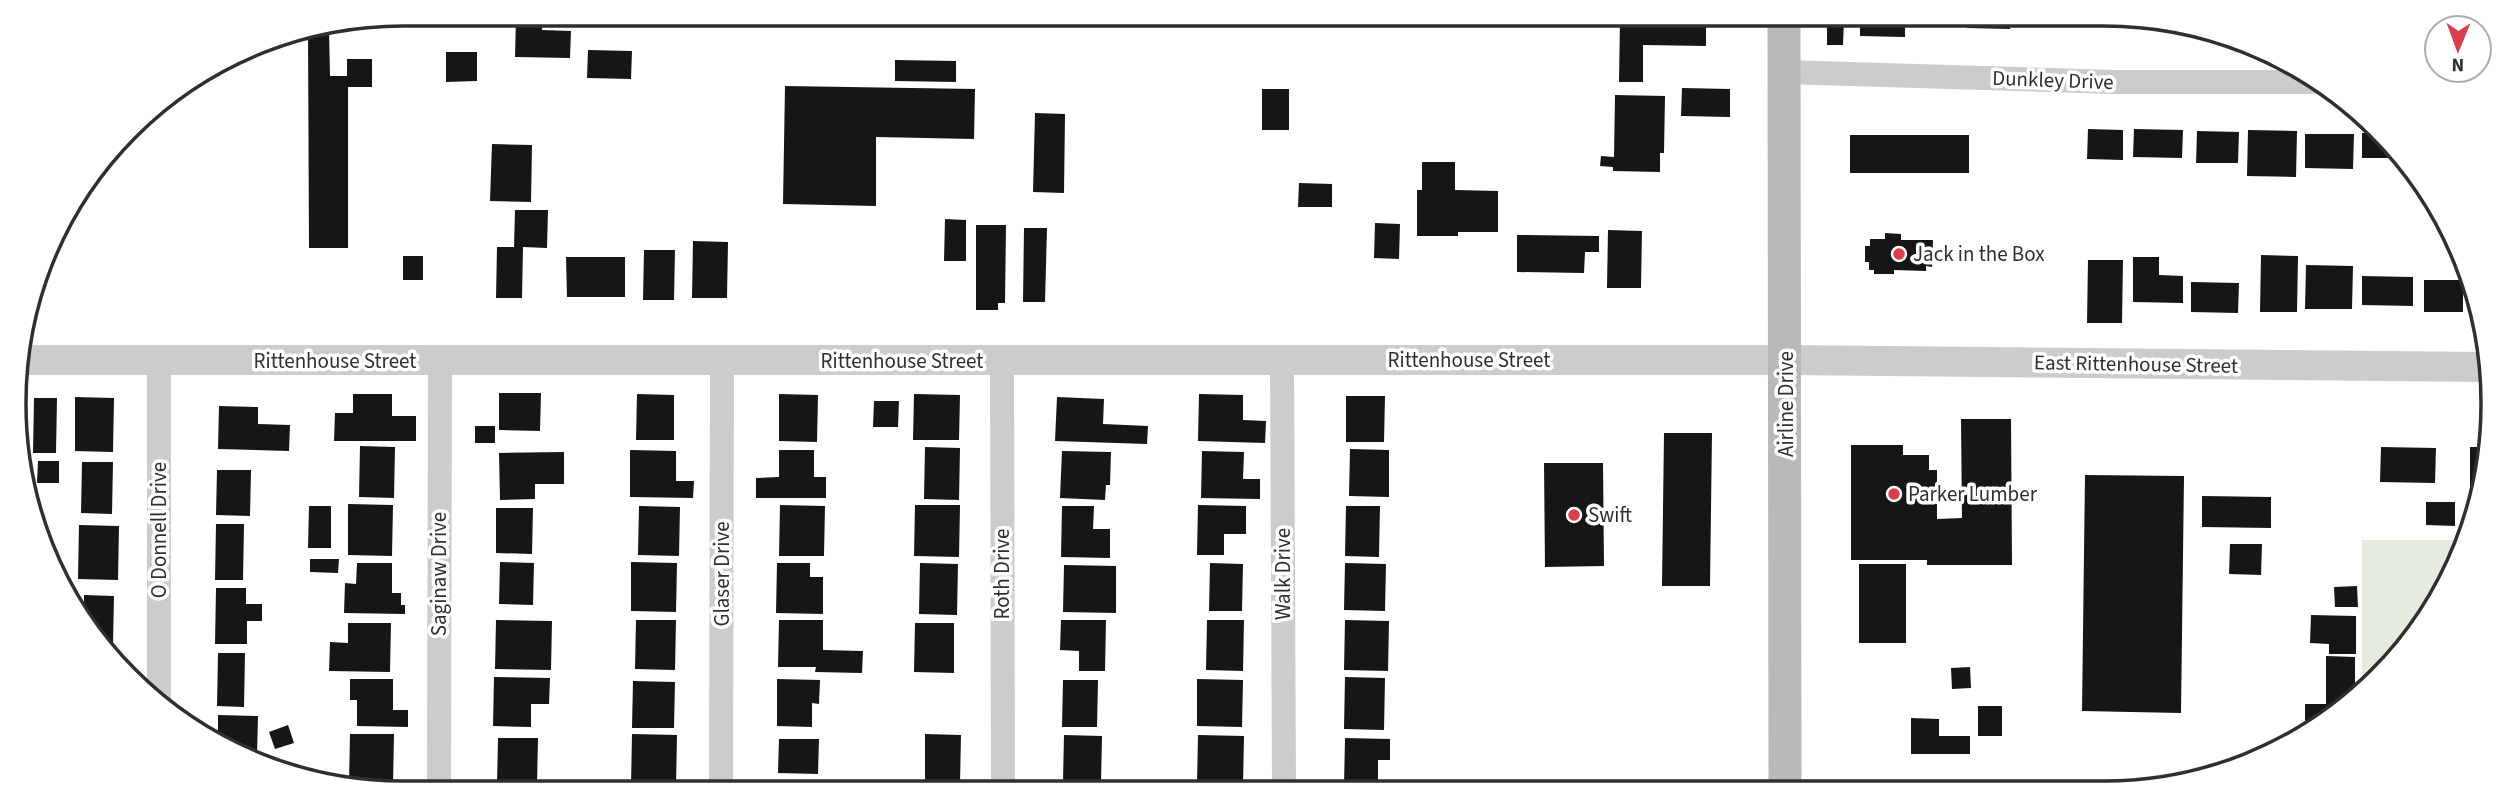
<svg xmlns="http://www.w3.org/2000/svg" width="2507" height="807" font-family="'Source Sans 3',sans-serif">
  <rect width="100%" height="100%" fill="#fff"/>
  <polygon fill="#e5ebde" points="2362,540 2463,540 2441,598 2379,679 2362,691"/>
  <g fill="#161616">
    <polygon points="516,17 543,18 542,30 571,31 570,58 515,57"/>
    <polygon points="1620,19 1706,20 1706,46 1643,45 1643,82 1619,82"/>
    <polygon points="1827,20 1844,20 1843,45 1827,45"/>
    <polygon points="1860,20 1905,20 1905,37 1860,36"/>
    <polygon points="1967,21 2010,21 2010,29 1967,28"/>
    <polygon points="2022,21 2067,21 2066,26 2022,25"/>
    <polygon points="2133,21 2180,22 2180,29 2133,28"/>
    <polygon points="329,29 330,76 347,76 347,59 372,59 372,87 348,87 348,248 309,248 308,33"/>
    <polygon points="588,50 632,51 631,79 587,78"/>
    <polygon points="446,52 477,52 477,81 446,82"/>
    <polygon points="895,60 956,61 956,82 895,81"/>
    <polygon points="785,86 975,89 974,139 876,137 876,206 783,204"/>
    <polygon points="1682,88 1730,89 1730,117 1681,116"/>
    <rect x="1262" y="89" width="27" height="41"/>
    <polygon points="1615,95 1665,96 1664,153 1660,153 1660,172 1613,171 1613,167 1600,166 1601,156 1614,157"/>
    <polygon points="1035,113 1065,114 1064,193 1033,192"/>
    <polygon points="2088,129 2123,130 2123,160 2087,159"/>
    <polygon points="2134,129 2183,130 2182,158 2133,157"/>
    <polygon points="2248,130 2297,131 2296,177 2247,176"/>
    <polygon points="2197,131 2239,132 2238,163 2196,163"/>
    <polygon points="2362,133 2374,133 2398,158 2362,158"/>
    <polygon points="2305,134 2354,134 2353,169 2305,168"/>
    <rect x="1850" y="135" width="119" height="38"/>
    <polygon points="492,144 532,145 531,202 490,201"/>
    <polygon points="1422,162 1455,162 1455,190 1498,191 1498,232 1458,232 1458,236 1417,236 1417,190 1422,190"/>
    <polygon points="1299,183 1332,184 1332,207 1298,207"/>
    <polygon points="515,210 548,210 547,248 523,247 522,298 496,298 497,247 514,247"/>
    <polygon points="945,219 966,220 966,261 944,261"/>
    <polygon points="1375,223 1400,224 1399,259 1374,258"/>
    <polygon points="976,225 1006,225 1005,303 998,303 998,310 976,310"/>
    <polygon points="1024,228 1047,228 1045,302 1023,302"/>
    <polygon points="1608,230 1642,231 1641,288 1607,288"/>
    <polygon points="1885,233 1901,234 1901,240 1933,240 1932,267 1926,266 1926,271 1894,270 1894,274 1874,274 1874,270 1869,270 1869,262 1865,262 1865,246 1870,246 1870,239 1885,239"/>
    <polygon points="1517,235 1599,236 1599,252 1585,252 1584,273 1517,272"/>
    <polygon points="693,241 728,242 727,298 692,298"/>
    <polygon points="644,250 675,250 674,300 643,300"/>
    <polygon points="2261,255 2298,256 2297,312 2260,312"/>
    <rect x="403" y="256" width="20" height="24"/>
    <polygon points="566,257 625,257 625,297 567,297"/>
    <polygon points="2133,257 2159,257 2159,275 2183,276 2183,303 2133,302"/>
    <polygon points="2088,260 2123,260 2122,323 2087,323"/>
    <polygon points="2306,265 2353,266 2352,309 2305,309"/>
    <polygon points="2362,276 2413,277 2413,306 2362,305"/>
    <rect x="2424" y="280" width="39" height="32"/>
    <polygon points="2191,282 2239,283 2238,313 2191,312"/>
    <polygon points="499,393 541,393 540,431 499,430"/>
    <polygon points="353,394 392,394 392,416 416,416 416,441 334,441 335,413 353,413"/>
    <polygon points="637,394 674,395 674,440 636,440"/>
    <polygon points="779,394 818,395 817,442 779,441"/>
    <polygon points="914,394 960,395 959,440 913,440"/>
    <polygon points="1199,394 1243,395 1243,420 1266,421 1265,443 1198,441"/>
    <polygon points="1346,396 1385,396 1384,442 1346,442"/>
    <polygon points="75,397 114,398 113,452 75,451"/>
    <polygon points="1057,397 1104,399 1103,424 1148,426 1147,444 1055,441"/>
    <polygon points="34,398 57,398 56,453 33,453"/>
    <polygon points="874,401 899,401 898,427 873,427"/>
    <polygon points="219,406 258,407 258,424 290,425 289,451 218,449"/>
    <polygon points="1961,419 2011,419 2012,565 1927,565 1927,560 1851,560 1851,445 1903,445 1903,455 1929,455 1929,470 1937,470 1937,519 1962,518"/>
    <rect x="475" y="426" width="20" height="17"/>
    <polygon points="1664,433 1712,433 1710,586 1662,586"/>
    <polygon points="360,446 395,447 394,498 359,497"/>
    <polygon points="925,447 960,448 959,500 924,499"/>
    <polygon points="2381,447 2436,448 2435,483 2380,482"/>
    <polygon points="2470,447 2485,447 2485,480 2470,522"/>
    <polygon points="1350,449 1389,450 1389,497 1349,496"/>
    <polygon points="630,450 676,451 676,481 694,481 693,498 630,497"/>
    <polygon points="779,450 814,450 814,477 826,477 826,498 756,498 756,478 779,477"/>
    <polygon points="1062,451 1111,452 1110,485 1106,485 1105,500 1060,498"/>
    <polygon points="1202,451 1244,452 1243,479 1260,479 1260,499 1201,498"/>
    <polygon points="564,452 564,484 535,484 535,499 500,500 499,453"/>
    <polygon points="38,461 59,461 59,483 37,483"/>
    <polygon points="82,462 113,462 112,514 81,513"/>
    <polygon points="1544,463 1603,463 1604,566 1545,567"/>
    <polygon points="217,470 251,470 250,516 216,515"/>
    <polygon points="2085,475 2184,476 2181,713 2082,711"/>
    <polygon points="2202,496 2271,497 2271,528 2202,527"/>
    <polygon points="2426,502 2455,502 2455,526 2426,525"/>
    <polygon points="348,504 393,505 392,556 348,555"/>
    <polygon points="780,505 825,506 824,556 779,556"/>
    <polygon points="915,505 960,505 959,557 914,556"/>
    <polygon points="1198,505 1246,506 1246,534 1224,534 1224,555 1197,555"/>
    <polygon points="309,506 331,506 331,548 308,548"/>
    <polygon points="639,506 680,507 679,556 638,555"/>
    <polygon points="1062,506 1094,506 1093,529 1110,529 1110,558 1061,557"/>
    <polygon points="1346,506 1380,506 1379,557 1345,556"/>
    <polygon points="496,508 533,508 532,554 496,553"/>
    <polygon points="216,524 244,524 243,580 215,580"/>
    <polygon points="79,525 119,526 118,580 78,579"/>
    <polygon points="2230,544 2262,544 2261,575 2229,574"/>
    <polygon points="310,559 339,559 338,573 310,572"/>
    <polygon points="500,562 534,563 533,605 499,604"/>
    <polygon points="631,562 677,563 676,612 631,611"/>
    <polygon points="357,563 392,563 392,593 401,593 401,605 405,605 405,614 344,613 345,583 356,584"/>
    <polygon points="777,563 810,563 810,577 823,577 823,614 776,613"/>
    <polygon points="920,563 958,564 957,615 919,614"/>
    <polygon points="1210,563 1243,564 1242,611 1209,611"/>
    <polygon points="1345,563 1386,564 1385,611 1344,610"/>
    <rect x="1859" y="564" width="47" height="79"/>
    <polygon points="1064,565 1116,566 1116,613 1063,612"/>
    <polygon points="2357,586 2358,607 2335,607 2334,587"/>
    <polygon points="216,588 246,588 246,604 262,604 262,621 247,621 247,644 215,644"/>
    <polygon points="84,595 114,596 113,644 103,643 84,624"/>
    <polygon points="2311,615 2356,616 2356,654 2329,654 2329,644 2310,643"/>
    <polygon points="496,620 552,621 551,670 495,669"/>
    <polygon points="636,620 676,620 675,670 635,669"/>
    <polygon points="779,620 823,620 823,650 863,651 862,673 815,672 816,667 778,667"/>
    <polygon points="1061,620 1106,620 1105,671 1079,671 1079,651 1060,650"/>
    <polygon points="1207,620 1244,620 1243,671 1206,670"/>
    <polygon points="1345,620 1389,621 1388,671 1344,670"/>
    <polygon points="348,623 391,623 390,672 329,671 330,642 348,643"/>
    <polygon points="915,623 954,623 954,673 914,672"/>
    <polygon points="218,653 245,653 244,707 217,706"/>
    <polygon points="2326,656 2355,657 2355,696 2305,732 2305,704 2326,704"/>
    <polygon points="1970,667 1971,688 1952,689 1951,668"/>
    <polygon points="494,677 550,678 549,704 531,704 531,727 493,726"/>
    <polygon points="1345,677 1385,678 1384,730 1344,729"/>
    <polygon points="350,679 393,679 393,710 408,710 408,727 357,726 357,700 350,700"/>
    <polygon points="777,679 820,680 819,704 812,703 812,727 777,726"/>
    <polygon points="1197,679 1243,680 1242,727 1197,726"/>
    <polygon points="1063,680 1098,680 1097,727 1062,727"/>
    <polygon points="633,681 675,682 674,728 632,728"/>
    <rect x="1978" y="706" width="24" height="30"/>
    <polygon points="218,715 258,716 257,756 218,740"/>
    <polygon points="1911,718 1939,719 1939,736 1970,736 1970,754 1911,754"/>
    <polygon points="288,725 294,743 275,749 269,732"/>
    <polygon points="350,734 394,734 393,784 349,784"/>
    <polygon points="632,734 677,735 676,786 631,786"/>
    <polygon points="925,734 961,735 960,785 925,785"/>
    <polygon points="1064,735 1102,736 1101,783 1063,782"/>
    <polygon points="1198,735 1244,736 1243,785 1197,785"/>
    <polygon points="498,738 538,738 537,785 497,785"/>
    <polygon points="1345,738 1390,739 1390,760 1378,760 1378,787 1344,786"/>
    <polygon points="779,739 819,739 818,774 778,773"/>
  </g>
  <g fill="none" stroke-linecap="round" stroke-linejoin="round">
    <g stroke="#ccc" stroke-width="24">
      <polyline points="1784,72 2115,82 2323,82"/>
      <polyline points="159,360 159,699"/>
      <polyline points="1002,361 1003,787"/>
      <polyline points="1282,361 1284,788"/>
      <polyline points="439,786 440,361"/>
      <polyline points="721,786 722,361"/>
    </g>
    <polyline stroke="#ccc" stroke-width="30" points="18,360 1786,360 2486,367"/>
    <polyline stroke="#b9b9b9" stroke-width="33" points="1784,20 1785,789"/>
  </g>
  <g fill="#d93e4c" stroke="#fff" stroke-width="2.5">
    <circle cx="1899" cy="254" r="7"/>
    <circle cx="1894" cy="494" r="7"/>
    <circle cx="1574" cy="515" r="7"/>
  </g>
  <g text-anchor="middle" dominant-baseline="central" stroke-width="7" stroke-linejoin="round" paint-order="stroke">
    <g font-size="21" fill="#2f2f2f" stroke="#fff">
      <text transform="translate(2053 80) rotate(2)">Dunkley Drive</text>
      <text x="1469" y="360">Rittenhouse Street</text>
      <text x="335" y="361">Rittenhouse Street</text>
      <text x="902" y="361">Rittenhouse Street</text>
      <text transform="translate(2136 364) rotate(1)">East Rittenhouse Street</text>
      <text transform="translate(1786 404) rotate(-90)">Airline Drive</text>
      <text transform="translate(159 530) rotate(-90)">O Donnell Drive</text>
      <text transform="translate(439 574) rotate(-90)">Saginaw Drive</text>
      <text transform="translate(722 574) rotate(-90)">Glaser Drive</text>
      <text transform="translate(1002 574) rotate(-90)">Roth Drive</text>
      <text transform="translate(1283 574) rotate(-90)">Walk Drive</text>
    </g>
    <g font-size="21" fill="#2f2f2f" stroke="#fff" text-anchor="start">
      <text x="1913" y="254">Jack in the Box</text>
      <text x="1908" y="494">Parker Lumber</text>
      <text x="1588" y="515">Swift</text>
    </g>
  </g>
  <path d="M0 0H2507V807H0ZM403 26H2104A377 377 0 0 1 2481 403V404A377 377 0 0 1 2104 781H403A377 377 0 0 1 26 404V403A377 377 0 0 1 403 26Z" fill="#fff" fill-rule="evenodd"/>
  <path fill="none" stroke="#2f2f2f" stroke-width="3.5" d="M403 26H2104A377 377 0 0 1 2481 403V404A377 377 0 0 1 2104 781H403A377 377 0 0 1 26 404V403A377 377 0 0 1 403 26Z"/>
  <g transform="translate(2458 49) rotate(181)"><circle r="33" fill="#ffffff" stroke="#acacac" stroke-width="2"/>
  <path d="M0-5L12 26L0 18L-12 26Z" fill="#d93e4c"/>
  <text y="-10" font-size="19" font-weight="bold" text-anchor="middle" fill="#2f2f2f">N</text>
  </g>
</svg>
